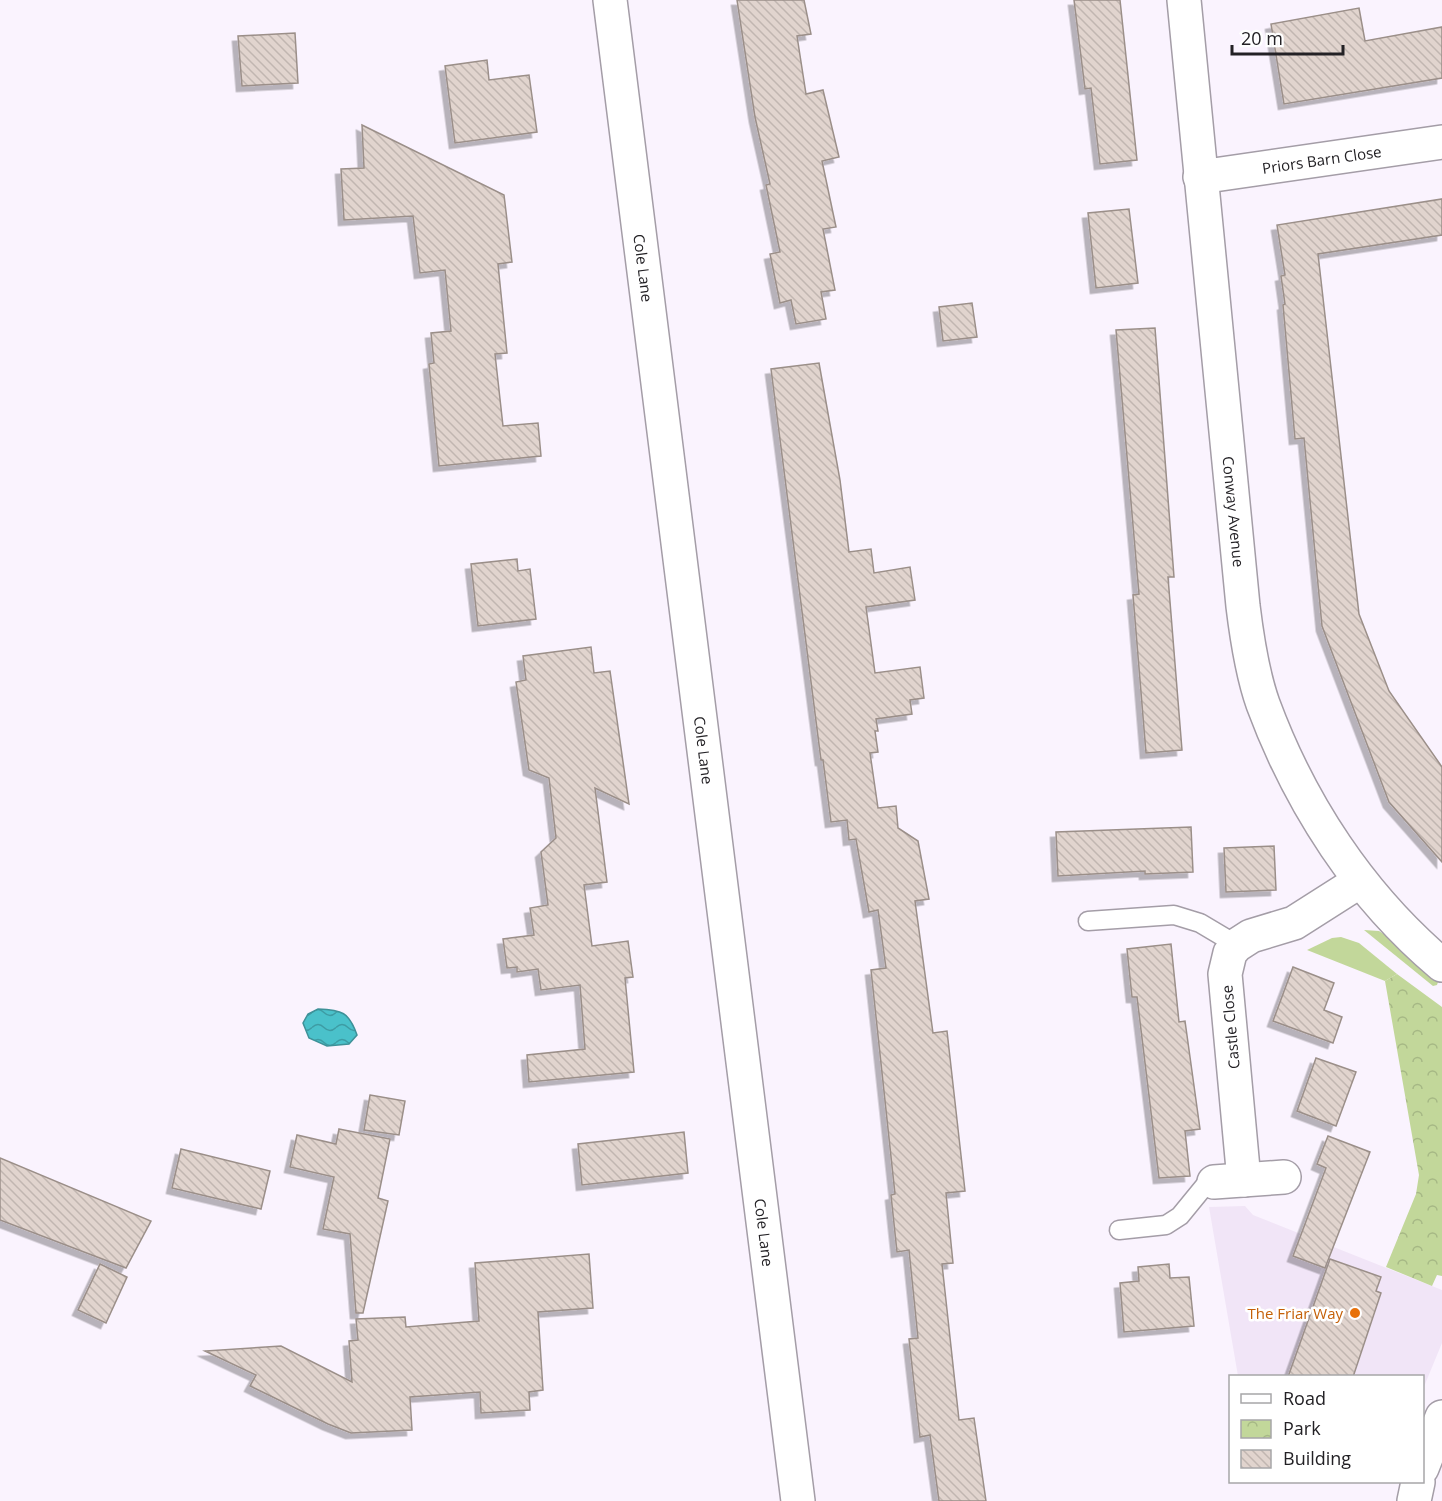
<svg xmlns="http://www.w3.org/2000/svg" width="1442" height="1501" font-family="'Open Sans',sans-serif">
  <defs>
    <pattern id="park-crowns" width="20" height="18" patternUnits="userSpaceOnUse" patternTransform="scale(1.5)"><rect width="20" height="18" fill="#c2d79a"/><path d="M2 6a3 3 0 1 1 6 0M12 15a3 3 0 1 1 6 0" fill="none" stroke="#a6b885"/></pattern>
    <pattern id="water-waves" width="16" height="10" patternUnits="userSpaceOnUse" patternTransform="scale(1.5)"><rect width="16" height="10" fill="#4ac1ca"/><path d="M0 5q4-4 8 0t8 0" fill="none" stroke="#3d9ca4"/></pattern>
    <pattern id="building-back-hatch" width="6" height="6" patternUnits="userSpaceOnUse" patternTransform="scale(1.5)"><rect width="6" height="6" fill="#e1d4ce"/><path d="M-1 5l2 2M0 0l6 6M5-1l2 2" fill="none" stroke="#c1b6b1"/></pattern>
    <filter id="shadow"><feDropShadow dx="-5.5" dy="5.5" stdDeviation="0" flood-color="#0004"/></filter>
  </defs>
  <rect width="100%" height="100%" fill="#faf3fe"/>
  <polygon fill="#f1e5f7" points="1245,1206 1253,1215 1442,1290 1442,1343 1423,1389 1422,1376 1238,1376 1209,1207"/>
  <g fill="#c2d79a">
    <polygon points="1364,930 1379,931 1390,938 1438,982 1437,985 1433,986"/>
    <polygon points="1341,937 1359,943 1397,974 1385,981 1307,950 1332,938"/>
  </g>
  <polygon fill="url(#park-crowns)" points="1397,974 1442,1007 1442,1276 1437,1275 1432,1286 1386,1267 1416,1194 1419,1175 1385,981"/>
  <path fill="url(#water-waves)" stroke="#3e9198" stroke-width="1.5" d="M318,1009C342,1010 349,1012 357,1035L349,1044L327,1046L309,1038L303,1023L308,1014Z"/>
  <g fill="url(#building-back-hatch)" stroke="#9b8f89" stroke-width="1.5" filter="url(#shadow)">
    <polygon points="737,0 804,0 811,34 797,36 806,94 823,90 839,157 822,161 836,227 823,229 835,290 821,292 826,319 796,324 791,300 780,303 770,254 780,252 766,185 770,184 755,117"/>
    <polygon points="1074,0 1120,0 1137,160 1100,164 1091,88 1085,89"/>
    <polygon points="1359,8 1365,41 1442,27 1442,78 1284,104 1271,24"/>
    <polygon points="295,33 298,83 242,86 238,36"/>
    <polygon points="487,60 489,80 529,75 537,132 455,143 445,66"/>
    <polygon points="362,125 504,195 512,262 498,264 507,353 495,354 503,426 538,423 541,456 439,466 429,364 434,363 431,333 451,331 445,270 420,273 413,216 344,220 341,169 364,168"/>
    <polygon points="1442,199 1442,235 1318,254 1359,614 1389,691 1442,767 1442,862 1389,802 1322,626 1304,438 1295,439 1283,305 1285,304 1281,276 1285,275 1277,225"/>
    <polygon points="1129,209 1138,283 1096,288 1088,213"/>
    <polygon points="972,303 977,337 943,341 939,307"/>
    <polygon points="1155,328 1174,577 1168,577 1182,750 1146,753 1133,595 1139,594 1116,330"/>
    <polygon points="819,363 840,480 849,552 871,549 874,573 910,567 915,600 866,607 875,673 920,667 924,698 910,700 912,714 876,719 878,731 875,731 878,752 870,753 878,808 896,806 898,828 918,841 929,899 915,901 933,1033 947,1031 965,1191 946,1193 953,1263 942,1264 959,1420 974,1418 986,1501 939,1501 930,1435 920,1437 909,1339 918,1338 909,1250 897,1252 891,1195 895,1194 871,970 886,968 878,910 869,912 856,839 849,840 847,820 831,822 823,760 821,760 771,369"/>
    <polygon points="517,559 518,571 530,569 536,619 478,626 471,564"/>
    <polygon points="591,647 594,673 610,671 629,804 595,788 607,882 584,885 592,946 628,941 633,977 625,978 634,1072 529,1082 527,1055 585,1049 580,985 541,990 538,969 517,972 517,967 507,968 503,939 534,935 530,908 548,905 541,852 556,838 549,778 529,770 516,682 526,680 523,656"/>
    <polygon points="1191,827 1193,872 1145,874 1145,871 1058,876 1056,832"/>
    <polygon points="1274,846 1276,890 1226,892 1224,848"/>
    <polygon points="1171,944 1179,1022 1185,1021 1200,1129 1185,1131 1190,1176 1159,1178 1137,997 1132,997 1127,949"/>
    <polygon points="1293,967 1334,983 1324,1010 1342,1017 1333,1043 1273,1021"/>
    <polygon points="1316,1058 1356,1072 1336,1126 1297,1111"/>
    <polygon points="370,1095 405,1101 399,1135 364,1130"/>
    <polygon points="339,1129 390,1139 378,1198 388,1201 363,1313 356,1313 350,1234 323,1229 334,1177 290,1167 297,1135 336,1144"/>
    <polygon points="684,1132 688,1173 582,1185 578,1144"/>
    <polygon points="1328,1136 1370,1152 1325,1268 1293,1256 1326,1168 1317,1164"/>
    <polygon points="181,1149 270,1171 261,1209 172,1188"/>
    <polygon points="0,1158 151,1221 126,1268 0,1220"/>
    <polygon points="589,1254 593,1308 538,1312 543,1390 529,1392 530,1410 481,1413 480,1392 410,1397 412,1430 351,1433 328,1424 250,1386 256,1375 205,1351 281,1346 352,1382 349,1341 358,1340 356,1319 405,1317 406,1327 479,1321 475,1263"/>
    <polygon points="1330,1259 1381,1277 1376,1291 1381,1293 1353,1377 1288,1377"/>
    <polygon points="100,1264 127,1277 106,1323 78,1310"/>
    <polygon points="1169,1264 1170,1278 1189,1277 1194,1326 1124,1332 1120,1283 1139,1281 1138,1267"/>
  </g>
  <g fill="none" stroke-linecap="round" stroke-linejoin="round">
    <defs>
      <g id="service">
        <polyline points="1088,921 1174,915 1200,923 1237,945"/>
        <polyline points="1119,1230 1166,1225 1180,1216 1207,1183 1214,1182"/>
      </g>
      <g id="minor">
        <path id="s1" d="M610,0L798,1501"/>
        <path id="s2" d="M1184,0L1243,606C1247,639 1252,673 1263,704C1300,804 1360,896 1442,965"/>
        <path id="s3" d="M1200,177L1442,142"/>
        <polyline points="1244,1180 1225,974 1230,953 1237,945 1251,936 1294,923 1360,881"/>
        <polyline points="1214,1182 1284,1177"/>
        <polyline points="1422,1468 1442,1417"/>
        <polyline points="1414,1501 1418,1482"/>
      </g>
    </defs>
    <use href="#service" stroke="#a49da7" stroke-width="21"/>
    <use href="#minor" stroke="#a49da7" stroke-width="36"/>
    <use href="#service" stroke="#fff" stroke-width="18"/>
    <use href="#minor" stroke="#fff" stroke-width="33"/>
  </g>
  <circle fill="#e8710a" stroke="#fff" stroke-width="2" cx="1355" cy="1313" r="6"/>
  <g text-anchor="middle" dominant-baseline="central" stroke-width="5" stroke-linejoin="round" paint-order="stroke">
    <g font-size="15" fill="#232125" stroke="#fff">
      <text stroke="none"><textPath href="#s3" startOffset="123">Priors Barn Close</textPath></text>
      <text stroke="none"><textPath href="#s1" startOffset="270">Cole Lane</textPath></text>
      <text stroke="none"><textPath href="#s2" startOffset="514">Conway Avenue</textPath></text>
      <text stroke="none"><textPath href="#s1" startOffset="756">Cole Lane</textPath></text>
      <text transform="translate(1230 1027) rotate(-95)">Castle Close</text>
      <text stroke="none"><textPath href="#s1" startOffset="1242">Cole Lane</textPath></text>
    </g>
    <g font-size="15" fill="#c56008" stroke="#fff" text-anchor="end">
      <text x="1343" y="1313">The Friar Way</text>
    </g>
  </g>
  <rect x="1229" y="1375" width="195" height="108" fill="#ffffff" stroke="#a7a6a8" stroke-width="1.5"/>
  <rect x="1241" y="1394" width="30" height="9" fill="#ffffff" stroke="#a7a6a8" stroke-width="1.5"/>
  <text x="1283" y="1405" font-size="18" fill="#232125">Road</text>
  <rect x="1241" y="1420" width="30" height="18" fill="url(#park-crowns)" stroke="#a7a6a8" stroke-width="1.5"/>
  <text x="1283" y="1435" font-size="18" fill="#232125">Park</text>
  <rect x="1241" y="1450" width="30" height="18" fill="url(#building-back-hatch)" stroke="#a7a6a8" stroke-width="1.5"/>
  <text x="1283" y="1465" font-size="18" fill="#232125">Building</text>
  <path d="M1232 45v9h111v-9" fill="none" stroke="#232125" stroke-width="3"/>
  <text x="1241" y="45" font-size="18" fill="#232125" stroke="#ffffff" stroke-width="4.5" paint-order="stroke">20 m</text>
</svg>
